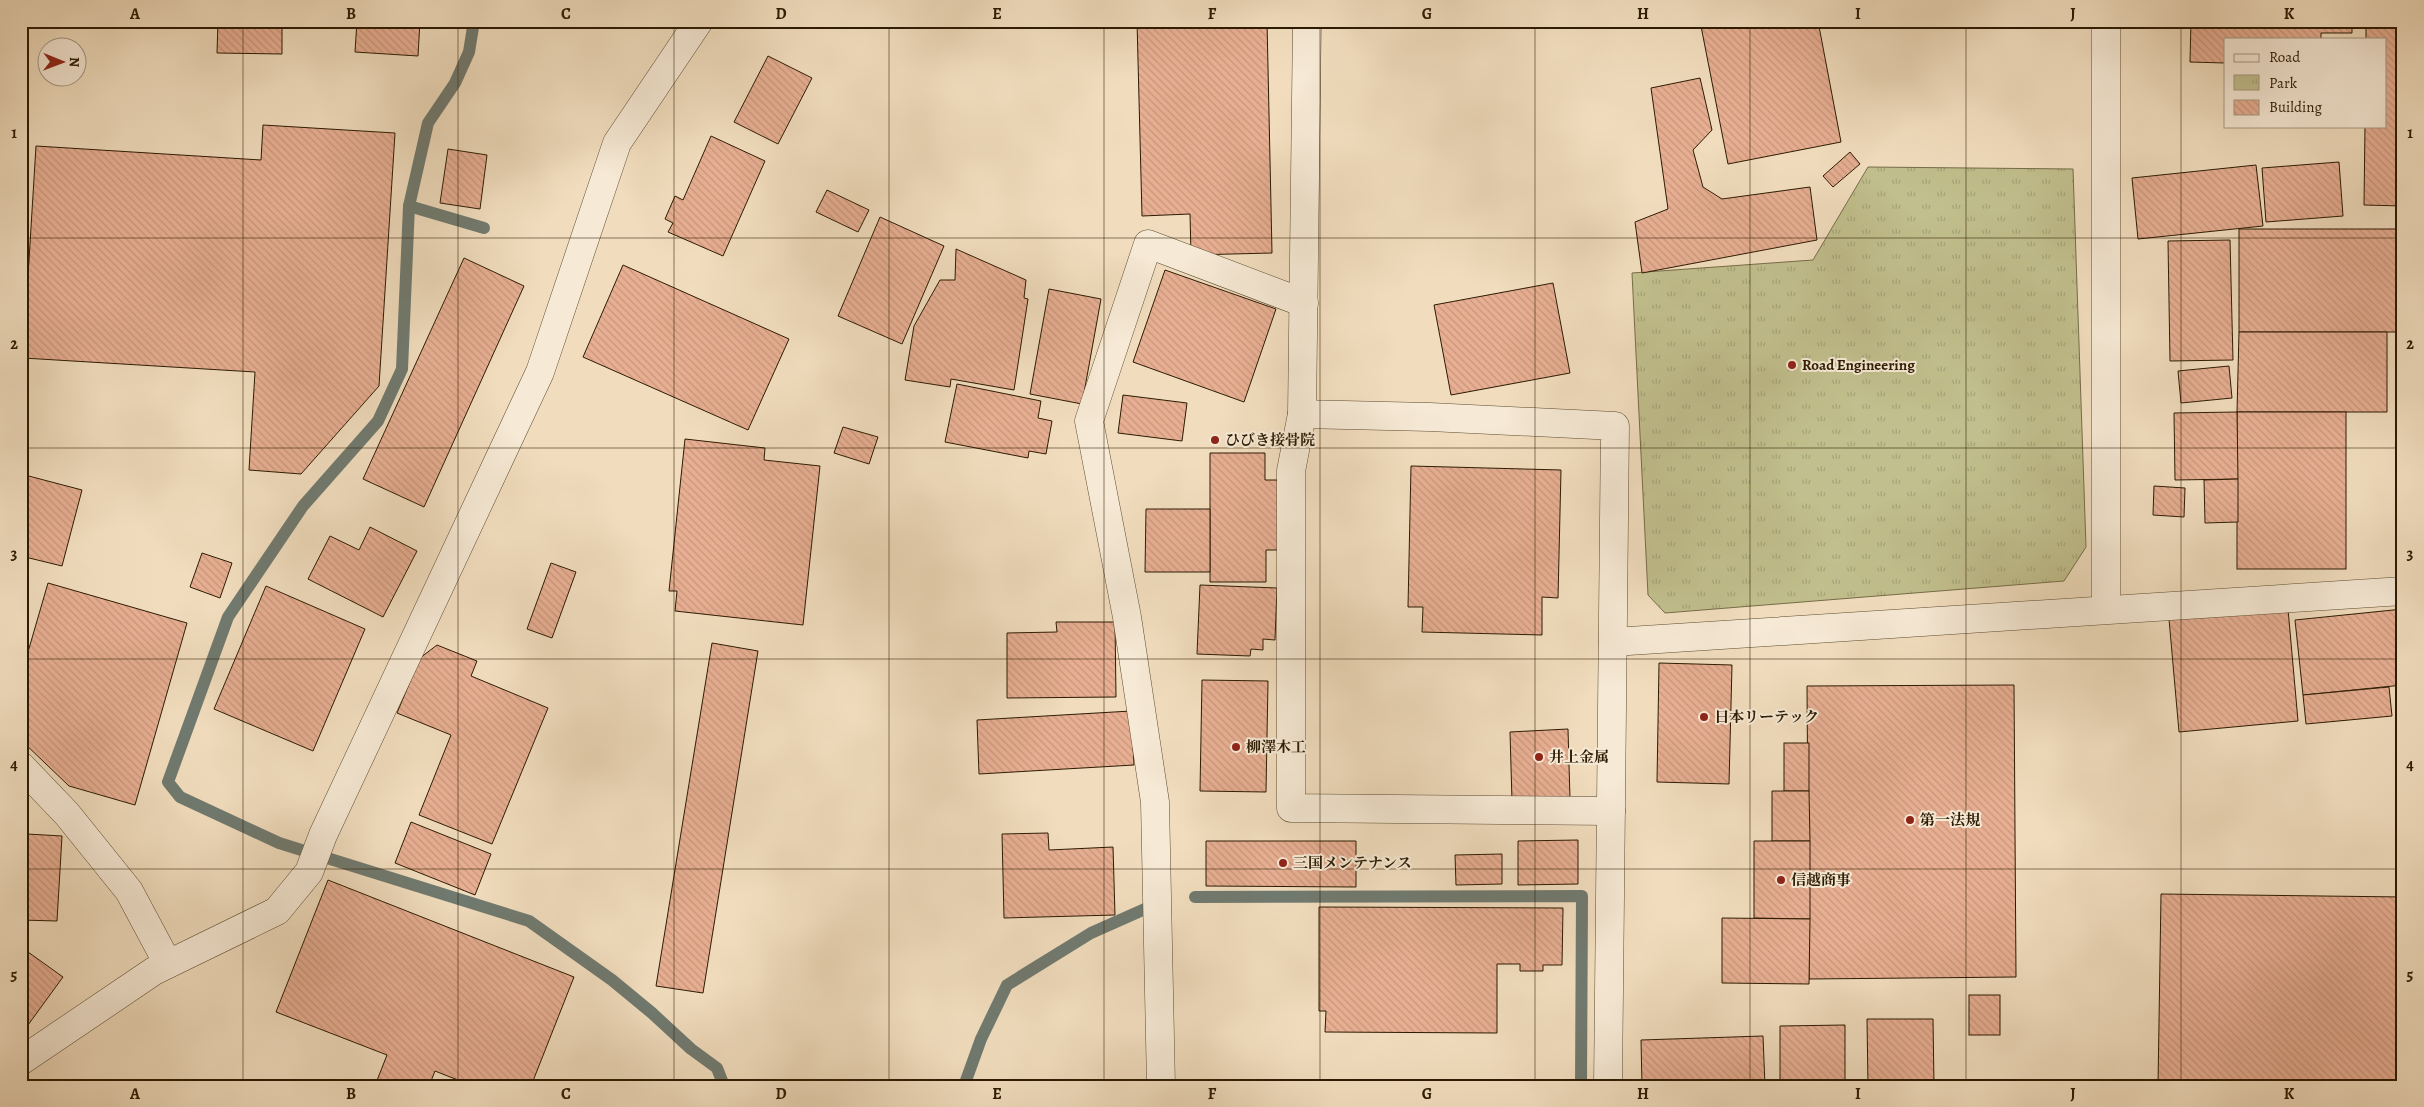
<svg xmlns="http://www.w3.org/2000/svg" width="2424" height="1107" font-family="Alegreya,'Noto Serif JP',serif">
  <defs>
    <pattern id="park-tufts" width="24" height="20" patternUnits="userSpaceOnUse" patternTransform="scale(1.25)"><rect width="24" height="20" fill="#c1bf8d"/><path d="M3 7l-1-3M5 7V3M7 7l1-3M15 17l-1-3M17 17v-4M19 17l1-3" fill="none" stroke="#a6a478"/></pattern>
    <pattern id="building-back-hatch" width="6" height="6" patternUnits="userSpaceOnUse" patternTransform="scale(1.25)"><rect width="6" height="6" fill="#e8af93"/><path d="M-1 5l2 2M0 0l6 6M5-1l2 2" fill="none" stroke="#c7967d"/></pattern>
  </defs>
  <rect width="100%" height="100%" fill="#f1ddbe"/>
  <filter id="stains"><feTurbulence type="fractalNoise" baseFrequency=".004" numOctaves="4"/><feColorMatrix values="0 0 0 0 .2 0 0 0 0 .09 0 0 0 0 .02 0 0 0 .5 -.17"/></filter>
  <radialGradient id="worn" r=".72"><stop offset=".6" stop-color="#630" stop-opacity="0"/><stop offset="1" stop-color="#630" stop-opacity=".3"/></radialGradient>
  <polygon fill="url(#park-tufts)" stroke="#766d48" points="1868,167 2073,169 2086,547 2064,581 1665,613 1648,595 1632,273 1813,260"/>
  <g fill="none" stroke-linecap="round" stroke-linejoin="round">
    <g stroke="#707a70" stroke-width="12">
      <polyline points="474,21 469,52 455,83 428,123 409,206 402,369 378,421 303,506 228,617 168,782 180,797 279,843 529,921 612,980 652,1013 691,1049 717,1068 724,1086"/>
      <polyline points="409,206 484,228"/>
      <polyline points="1195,897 1582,896 1581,1086"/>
      <polyline points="964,1086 981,1039 1007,985 1091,933 1145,909"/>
    </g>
  </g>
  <g fill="url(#building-back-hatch)" stroke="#2c1b02">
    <polygon points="218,21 282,21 282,54 217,53"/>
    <polygon points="357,21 420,21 418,56 355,52"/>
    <polygon points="1137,21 1267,21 1272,253 1191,255 1190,214 1142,216"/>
    <polygon points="1700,21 1818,21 1841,142 1728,164"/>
    <polygon points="2191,21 2352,21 2352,33 2321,33 2321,39 2225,39 2225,63 2190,62"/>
    <polygon points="2366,21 2403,21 2403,206 2364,205 2365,126 2385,126 2385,39 2366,39"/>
    <polygon points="768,56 812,78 778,144 734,122"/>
    <polygon points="1700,78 1712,130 1693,150 1703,187 1722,199 1810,187 1817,240 1642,273 1635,222 1668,209 1651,88"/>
    <polygon points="263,125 395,133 379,386 301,474 249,470 255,372 23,358 36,146 261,160"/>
    <polygon points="711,136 765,161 723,256 668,232 673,223 665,219 675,196 683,200"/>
    <polygon points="448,149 487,155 480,209 440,203"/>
    <polygon points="1850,152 1860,164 1833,187 1823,176"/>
    <polygon points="2339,162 2343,216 2266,222 2262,168"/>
    <polygon points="2256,165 2263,226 2138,239 2132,178"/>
    <polygon points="827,190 869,210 858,232 816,212"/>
    <polygon points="880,217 944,246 902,344 838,316"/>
    <rect x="2239" y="229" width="164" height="103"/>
    <polygon points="2230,240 2233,360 2170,361 2168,241"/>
    <polygon points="956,249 1026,280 1024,298 1028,299 1014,390 951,379 950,387 905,380 914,326 940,280 955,280"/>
    <polygon points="464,258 524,286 424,507 363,479"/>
    <polygon points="623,265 789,339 748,430 583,357"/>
    <polygon points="1165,270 1276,309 1244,402 1133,362"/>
    <polygon points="1553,283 1570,373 1451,395 1434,305"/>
    <polygon points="1049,289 1101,299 1082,404 1030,394"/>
    <polygon points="2239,332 2387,332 2387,412 2237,412"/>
    <polygon points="2229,366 2232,398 2181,403 2178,371"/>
    <polygon points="957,384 1041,401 1038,418 1052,421 1046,454 1029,451 1028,458 945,442"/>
    <polygon points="1123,395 1187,403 1182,441 1118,433"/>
    <rect x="2237" y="412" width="109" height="157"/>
    <polygon points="2237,412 2238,479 2175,480 2174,413"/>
    <polygon points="843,427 878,437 869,464 834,453"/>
    <polygon points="685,439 765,448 764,460 820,466 803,625 675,611 677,591 669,591"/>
    <polygon points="1210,453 1265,453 1265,480 1280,480 1280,550 1266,550 1266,582 1210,582"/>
    <polygon points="1411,466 1561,470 1558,598 1542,597 1542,635 1422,632 1423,607 1408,607"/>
    <polygon points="21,474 82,490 62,566 21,556"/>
    <polygon points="2238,479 2238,522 2205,523 2204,480"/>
    <polygon points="2154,486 2185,488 2184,517 2153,515"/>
    <polygon points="1146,509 1210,509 1210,572 1145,572"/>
    <polygon points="370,527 417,551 383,617 308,579 330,536 359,550"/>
    <polygon points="202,553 232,563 220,598 190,587"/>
    <polygon points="551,563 576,572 552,638 527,629"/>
    <polygon points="48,583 187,623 135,805 69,786 21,740 21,676"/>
    <polygon points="1200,585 1277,588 1275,640 1263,639 1263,650 1251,649 1250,656 1197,654"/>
    <polygon points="266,586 365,629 313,751 214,709"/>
    <polygon points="2288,609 2298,721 2179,732 2169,619"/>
    <polygon points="2403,609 2403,685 2303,695 2295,620"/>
    <polygon points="1056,622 1115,622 1116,697 1007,698 1007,633 1057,632"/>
    <polygon points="712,643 758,651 703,993 656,986"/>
    <polygon points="437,645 477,661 471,676 548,708 492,844 419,815 451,735 397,713 420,658"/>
    <polygon points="1659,663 1732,665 1729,784 1657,782"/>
    <polygon points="1202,680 1268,681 1266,792 1200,791"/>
    <polygon points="2014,685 2016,977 1809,979 1807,686"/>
    <polygon points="2389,687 2392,716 2306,724 2303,695"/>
    <polygon points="1131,711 1134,765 979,774 977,720"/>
    <polygon points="1568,729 1570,799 1512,801 1510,732"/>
    <rect x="1784" y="743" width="25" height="48"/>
    <polygon points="1772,791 1809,791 1810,841 1772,841"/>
    <polygon points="21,808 28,809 27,834 62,836 57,921 21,920"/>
    <polygon points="411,822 491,854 475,895 395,863"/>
    <polygon points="1048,833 1049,850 1113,847 1115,915 1004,918 1002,834"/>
    <polygon points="1578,840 1578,884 1518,885 1518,841"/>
    <polygon points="1206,841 1356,841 1356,887 1206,886"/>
    <polygon points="1754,841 1810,841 1810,919 1754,918"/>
    <polygon points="1502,854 1502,884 1456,885 1455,855"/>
    <polygon points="328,880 574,977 531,1086 473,1086 435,1071 429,1086 384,1086 376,1083 387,1055 276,1012"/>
    <polygon points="2161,894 2403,897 2403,1086 2158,1086"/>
    <polygon points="1319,907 1563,908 1562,965 1543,965 1543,971 1520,971 1520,964 1497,964 1497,1033 1325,1032 1326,1011 1319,1011"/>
    <polygon points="1722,918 1810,919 1809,984 1722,983"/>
    <polygon points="21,947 63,977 28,1025 21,1020"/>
    <rect x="1969" y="995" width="31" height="40"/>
    <polygon points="1867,1019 1933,1019 1934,1086 1868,1086"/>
    <polygon points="1845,1025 1845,1086 1780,1086 1780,1026"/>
    <polygon points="1763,1036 1765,1086 1642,1086 1641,1040"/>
  </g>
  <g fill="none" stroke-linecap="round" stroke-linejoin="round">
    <defs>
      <g id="street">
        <polyline points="1307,21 1302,414 1430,417 1615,426 1608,1086"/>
        <polyline points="2106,21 2106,609"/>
        <polyline points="1302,414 1291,471 1291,808 1611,811"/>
        <polyline points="1613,642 2403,591"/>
        <polyline points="21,766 67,814 129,891 168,964"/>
        <polyline points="21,1061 154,971 277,911 309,872 323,835 540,372 617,143 699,21"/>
        <polyline points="1161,1086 1155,802 1127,617 1089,421 1148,244 1304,303"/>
      </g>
    </defs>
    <use href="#street" stroke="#5d4c31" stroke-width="29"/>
    <use href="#street" stroke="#f6e9d5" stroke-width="28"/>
  </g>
  <path fill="none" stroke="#2c1b02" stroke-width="1" stroke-opacity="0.55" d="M243,21V1086M458,21V1086M674,21V1086M889,21V1086M1104,21V1086M1320,21V1086M1535,21V1086M1750,21V1086M1966,21V1086M2181,21V1086M21,238H2403M21,448H2403M21,659H2403M21,869H2403"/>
  <g fill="#8f2418" stroke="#f6e9d5" stroke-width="2">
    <circle cx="1792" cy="365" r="5"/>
    <circle cx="1215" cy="440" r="5"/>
    <circle cx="1704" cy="717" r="5"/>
    <circle cx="1236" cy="747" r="5"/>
    <circle cx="1539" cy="757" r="5"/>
    <circle cx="1910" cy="820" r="5"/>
    <circle cx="1283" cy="863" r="5"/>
    <circle cx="1781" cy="880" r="5"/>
  </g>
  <g text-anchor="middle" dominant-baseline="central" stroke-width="4" stroke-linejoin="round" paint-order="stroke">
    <g font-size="15" font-weight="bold" fill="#2c1b02" stroke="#f6e9d5" text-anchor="start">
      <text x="1802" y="365">Road Engineering</text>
      <text x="1225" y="440">ひびき接骨院</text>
      <text x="1714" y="717">日本リーテック</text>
      <text x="1246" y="747">柳澤木工</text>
      <text x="1549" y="757">井上金属</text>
      <text x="1920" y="820">第一法規</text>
      <text x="1293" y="863">三国メンテナンス</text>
      <text x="1791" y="880">信越商事</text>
    </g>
  </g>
  <rect width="2424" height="1107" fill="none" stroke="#f1ddbe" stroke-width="55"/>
  <rect x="2224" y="38" width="162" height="90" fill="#f6e9d5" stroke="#a59781"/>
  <rect x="2234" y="54" width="25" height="8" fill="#f6e9d5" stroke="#a59781"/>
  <text x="2269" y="62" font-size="15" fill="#2c1b02">Road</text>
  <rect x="2234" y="75" width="25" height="15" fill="url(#park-tufts)" stroke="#a59781"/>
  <text x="2269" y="88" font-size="15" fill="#2c1b02">Park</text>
  <rect x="2234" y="100" width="25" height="15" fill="url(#building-back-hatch)" stroke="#a59781"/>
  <text x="2269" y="112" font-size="15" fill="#2c1b02">Building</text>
  <g transform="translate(62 62) rotate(91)"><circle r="24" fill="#f6e9d5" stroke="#a59781"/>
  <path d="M0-4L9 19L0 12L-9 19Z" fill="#8f2418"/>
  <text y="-8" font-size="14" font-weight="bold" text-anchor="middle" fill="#2c1b02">N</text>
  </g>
  <rect x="28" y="28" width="2368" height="1052" fill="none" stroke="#2c1b02" stroke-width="2"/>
  <g font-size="16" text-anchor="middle" font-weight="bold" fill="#2c1b02">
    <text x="135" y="19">A</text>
    <text x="351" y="19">B</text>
    <text x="566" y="19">C</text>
    <text x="781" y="19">D</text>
    <text x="997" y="19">E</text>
    <text x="1212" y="19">F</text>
    <text x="1427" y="19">G</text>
    <text x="1643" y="19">H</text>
    <text x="1858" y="19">I</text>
    <text x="2073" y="19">J</text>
    <text x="2289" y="19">K</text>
    <text x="14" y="138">1</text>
    <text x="2410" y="138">1</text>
    <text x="14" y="349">2</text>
    <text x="2410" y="349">2</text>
    <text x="14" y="559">3</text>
    <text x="2410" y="559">3</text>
    <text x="14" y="770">4</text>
    <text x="2410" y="770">4</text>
    <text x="14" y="980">5</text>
    <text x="2410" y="980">5</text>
    <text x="135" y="1099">A</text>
    <text x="351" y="1099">B</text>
    <text x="566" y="1099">C</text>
    <text x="781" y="1099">D</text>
    <text x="997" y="1099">E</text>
    <text x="1212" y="1099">F</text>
    <text x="1427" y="1099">G</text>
    <text x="1643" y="1099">H</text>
    <text x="1858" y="1099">I</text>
    <text x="2073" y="1099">J</text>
    <text x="2289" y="1099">K</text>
  </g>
  <rect width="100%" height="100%" filter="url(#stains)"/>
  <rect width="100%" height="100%" fill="url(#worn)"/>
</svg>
